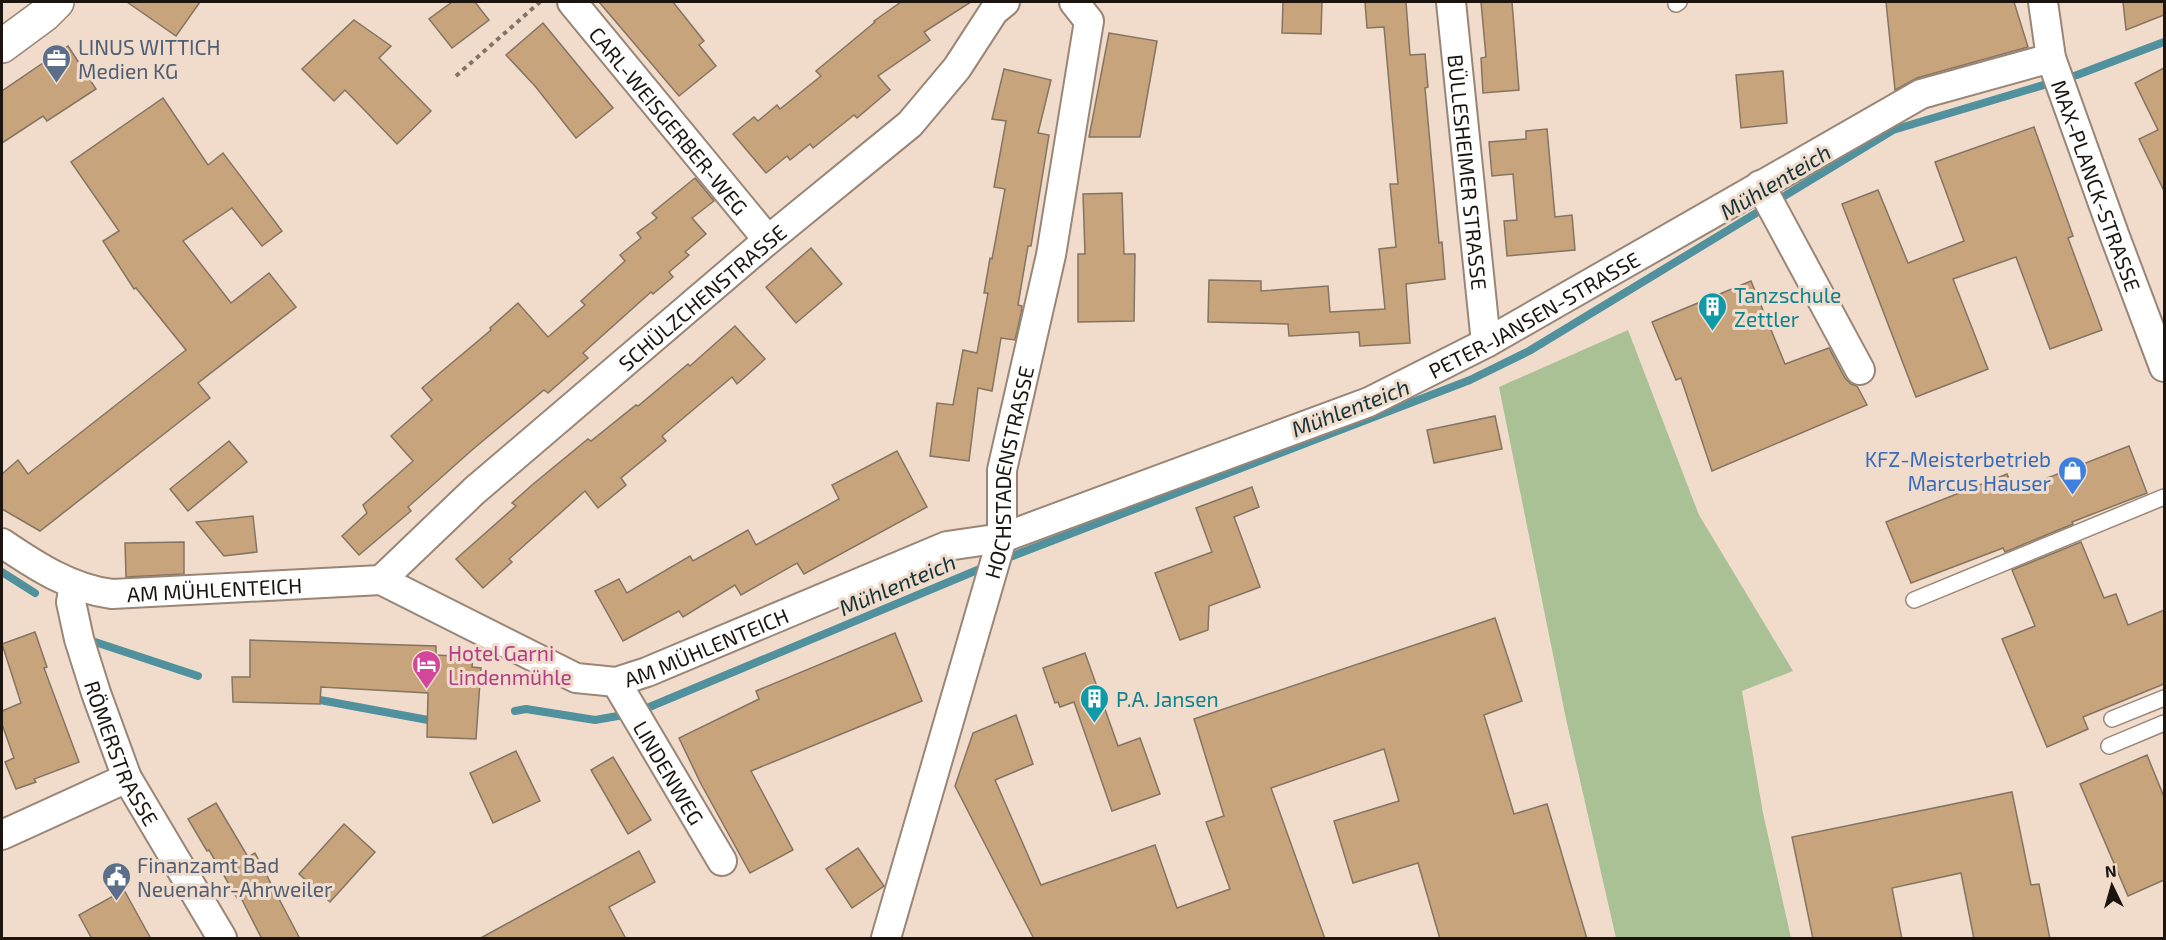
<svg xmlns="http://www.w3.org/2000/svg" width="2166" height="940" font-family="'Exo 2',sans-serif">
  <rect width="100%" height="100%" fill="#f1dccb"/>
  <polygon fill="#aac196" points="1628,330 1699,515 1793,671 1742,691 1763,813 1791,938 1616,938 1566,719 1499,387"/>
  <g fill="none" stroke-linecap="round" stroke-linejoin="round">
    <g stroke="#51919e" stroke-width="8">
      <polyline points="1002,560 1470,380 1529,351 1893,130 2077,75 2164,42"/>
      <polyline points="2,572 35,593"/>
      <polyline points="95,642 198,676"/>
      <polyline points="320,700 428,720"/>
      <polyline points="515,711 526,709 595,720 635,713 987,566"/>
    </g>
  </g>
  <g fill="#c7a47c" stroke="#847463" stroke-width="1.5">
    <polygon points="127,2 200,2 176,36"/>
    <polygon points="452,2 475,2 489,20 452,48 429,19"/>
    <polygon points="599,2 673,2 704,41 699,45 716,66 679,96"/>
    <polygon points="901,2 971,2 924,32 930,40 878,76 890,90 857,118 854,115 813,148 810,144 790,160 787,156 766,173 733,134 754,117 758,121 777,105 780,109 821,76 816,71 875,22 874,21"/>
    <polygon points="1283,2 1322,2 1321,34 1282,33"/>
    <polygon points="1365,2 1406,2 1410,55 1425,54 1428,87 1425,88 1439,243 1442,242 1445,279 1406,284 1410,343 1360,346 1359,332 1289,336 1288,324 1208,322 1209,280 1261,281 1261,291 1328,286 1330,312 1385,309 1379,249 1396,247 1390,184 1398,184 1384,27 1367,28"/>
    <polygon points="1481,2 1512,2 1519,90 1483,93 1481,58 1486,57"/>
    <polygon points="1886,2 2014,2 2028,47 1917,78 1895,90"/>
    <polygon points="2123,2 2164,2 2164,15 2126,30"/>
    <polygon points="354,20 391,46 379,58 431,111 397,144 345,90 334,101 302,69"/>
    <polygon points="543,23 613,108 576,138 535,86 506,55"/>
    <polygon points="1109,33 1157,41 1140,137 1089,137"/>
    <polygon points="68,46 96,89 47,121 43,116 2,143 2,91"/>
    <polygon points="2164,68 2164,191 2139,139 2158,130 2135,83"/>
    <polygon points="1004,69 1051,80 1038,133 1049,135 1031,246 1028,246 1018,305 1022,306 1021,314 1015,340 1001,338 992,391 978,388 969,461 930,456 937,403 953,405 963,350 977,353 988,293 984,293 990,258 992,259 1005,189 994,187 1006,121 992,119"/>
    <polygon points="1783,71 1787,123 1741,128 1736,75"/>
    <polygon points="163,98 208,165 223,153 282,231 262,246 232,208 183,241 231,303 269,273 296,307 198,383 210,398 40,531 2,509 2,474 18,460 28,474 186,350 136,288 134,289 103,241 119,231 71,162"/>
    <polygon points="2034,127 2073,236 2068,238 2102,330 2050,349 2016,257 1953,279 1988,369 1916,397 1842,204 1878,190 1908,263 1964,241 1935,162"/>
    <polygon points="1547,129 1555,217 1572,215 1575,250 1507,256 1504,221 1517,220 1513,174 1492,176 1489,142 1526,139 1526,131"/>
    <polygon points="695,178 714,201 692,218 706,234 685,252 689,255 669,272 673,277 653,294 651,292 583,353 588,358 548,393 544,390 472,450 408,507 411,511 359,555 342,536 367,513 363,505 413,461 391,436 432,400 422,388 491,330 490,328 518,303 548,337 585,305 581,301 625,261 620,255 641,238 637,233 657,218 652,213"/>
    <polygon points="1122,193 1124,254 1135,254 1134,321 1078,322 1078,254 1085,254 1083,194"/>
    <polygon points="811,248 842,284 796,323 766,287"/>
    <polygon points="1751,281 1785,364 1829,348 1845,378 1851,384 1857,386 1867,405 1712,471 1681,378 1676,380 1652,322"/>
    <polygon points="735,326 765,359 737,384 732,377 662,436 666,441 621,478 626,485 598,508 585,491 509,559 512,562 483,588 456,559 516,506 512,503 532,485 588,439 591,441 636,405 638,406 688,364 690,366"/>
    <polygon points="1495,416 1502,449 1434,463 1427,430"/>
    <polygon points="229,441 247,462 188,511 170,489"/>
    <polygon points="2129,446 2147,493 2072,522 2073,524 2005,552 2003,548 1911,583 1886,522 2007,474 2014,491"/>
    <polygon points="897,451 927,507 804,574 797,563 741,595 735,585 683,617 679,611 623,641 595,591 619,579 627,593 690,556 693,561 748,530 756,545 839,499 832,485"/>
    <polygon points="1252,487 1259,507 1234,517 1260,587 1209,606 1208,630 1180,640 1155,573 1212,552 1196,508"/>
    <polygon points="253,516 257,552 224,556 196,522"/>
    <polygon points="184,542 184,574 126,577 125,543"/>
    <polygon points="2081,542 2104,598 2116,594 2128,625 2164,610 2164,684 2083,717 2088,729 2047,747 2002,639 2035,626 2012,570"/>
    <polygon points="1495,618 1522,701 1484,715 1514,814 1547,804 1587,939 1440,939 1418,863 1353,883 1334,821 1399,801 1384,749 1271,788 1325,939 1034,939 955,786 973,733 1016,715 1033,764 995,780 1041,885 1155,845 1177,908 1230,889 1206,822 1224,816 1194,719"/>
    <polygon points="35,632 47,667 44,668 79,762 34,779 36,782 16,789 5,762 14,758 2,724 2,711 21,703 2,644"/>
    <polygon points="895,633 922,701 751,771 793,850 750,873 700,782 679,738 759,699 756,691"/>
    <polygon points="250,640 436,646 436,655 473,657 472,667 481,668 476,739 427,737 428,693 321,687 320,704 233,702 232,677 250,677"/>
    <polygon points="1085,653 1118,746 1140,738 1160,794 1112,811 1074,702 1060,707 1058,702 1055,703 1043,668"/>
    <polygon points="516,751 540,801 493,823 470,773"/>
    <polygon points="2147,755 2164,797 2164,880 2128,896 2080,784"/>
    <polygon points="613,757 651,820 628,834 591,770"/>
    <polygon points="2012,792 2031,885 2039,884 2050,939 1974,939 1961,873 1892,888 1902,939 1813,939 1792,837"/>
    <polygon points="216,803 248,857 255,853 300,939 262,939 240,896 237,898 209,850 207,851 188,819"/>
    <polygon points="344,824 375,852 330,902 299,874"/>
    <polygon points="858,848 884,886 852,908 826,869"/>
    <polygon points="639,851 655,882 609,907 626,939 479,939"/>
    <polygon points="124,890 151,939 92,939 79,915"/>
  </g>
  <g fill="none" stroke-linecap="round" stroke-linejoin="round">
    <defs>
      <g id="service">
        <polyline points="1676,4 1679,2"/>
        <polyline points="1914,600 2164,497"/>
        <polyline points="2112,719 2164,698"/>
        <polyline points="2109,746 2164,723"/>
      </g>
      <g id="minor">
        <path id="s1" d="M572,2L768,240"/>
        <path id="s2" d="M1451,2L1486,343"/>
        <path id="s3" d="M2043,2L2051,58L2114,234L2164,367"/>
        <polyline points="1760,185 1860,370"/>
        <path id="s4" d="M2,543C36,566 71,589 112,594L381,580L576,678L616,682L647,672L947,546L1002,538L1369,402L1486,343L1921,94L2051,58"/>
        <path id="s5" d="M381,580L474,491L768,240L910,124L957,68L994,11L1005,2"/>
        <path id="s6" d="M74,585L71,602L79,639L96,693L127,778L222,938"/>
        <path id="s7" d="M616,682L722,861"/>
        <polyline points="2,835 127,778"/>
        <path id="s8" d="M886,938L1002,538V470L1051,255L1089,21L1074,2"/>
      </g>
      <polyline id="secondary" points="2,46 44,15 57,2"/>
    </defs>
    <use href="#service" stroke="#9a8677" stroke-width="18"/>
    <use href="#minor" stroke="#9a8677" stroke-width="32"/>
    <use href="#secondary" stroke="#9a8677" stroke-width="36"/>
    <polyline stroke="#817368" stroke-width="4" stroke-dasharray="4.5 4.5" stroke-linecap="butt" points="456,76 540,2"/>
    <use href="#service" stroke="#fff" stroke-width="15"/>
    <use href="#minor" stroke="#fff" stroke-width="28"/>
    <use href="#secondary" stroke="#fff" stroke-width="33"/>
  </g>
  <defs>
    <symbol id="office-pin" viewBox="-11 -11 22 30"><path d="M0 17L-7.5 6A9.5 9.5 0 1 1 7.5 6Z" fill="#5c6f8a" stroke="#f1dccb"/><path d="M-6-3h4V-5.5h4V-3h4V5H-6ZM-1-4.5V-3h2v-1.5ZM-6 0V1H6V0Z" fill="#fff"/></symbol>
    <symbol id="building-pin" viewBox="-11 -11 22 30"><path d="M0 17L-7.5 6A9.5 9.5 0 1 1 7.5 6Z" fill="#0f9aa8" stroke="#f1dccb"/><path d="M-4-6H4V6H1V3H-1V6H-4ZM-2.5-4.3h1.7v1.8h-1.7ZM.8-4.3h1.7v1.8H.8ZM-2.5-1h1.7V.8h-1.7ZM.8-1h1.7V.8H.8Z" fill="#fff"/></symbol>
    <symbol id="shop-pin" viewBox="-11 -11 22 30"><path d="M0 17L-7.5 6A9.5 9.5 0 1 1 7.5 6Z" fill="#3f7fe0" stroke="#f1dccb"/><path d="M-5-2.5h2.3a2.7 3.5 0 0 1 5.4 0H5L5.5 6h-11ZM-1.5-2.5h3a1.5 2.3 0 0 0-3 0Z" fill="#fff"/></symbol>
    <symbol id="hotel-pin" viewBox="-11 -11 22 30"><path d="M0 17L-7.5 6A9.5 9.5 0 1 1 7.5 6Z" fill="#d1479c" stroke="#f1dccb"/><path d="M-6-4.5h1.5V1H6V5H4.5V3h-9V5H-6ZM-4 0a1.8 1.8 0 1 1 3.6 0ZM.5 0V-2.5h3Q6-2.5 6 0Z" fill="#fff"/></symbol>
    <symbol id="civic-pin" viewBox="-11 -11 22 30"><path d="M0 17L-7.5 6A9.5 9.5 0 1 1 7.5 6Z" fill="#5c6f8a" stroke="#f1dccb"/><path d="M-.6-6.5H3V-4.5H.6V-3L4-1V1h2V6H-6V1h2V-1L-.6-3ZM-1.2 2.5V6h2.4V2.5Z" fill="#fff"/></symbol>
  </defs>
  <g fill-rule="evenodd">
    <use href="#office-pin" x="40" y="42" width="33" height="45"/>
    <use href="#building-pin" x="1696" y="290" width="33" height="45"/>
    <use href="#shop-pin" x="2056" y="454" width="33" height="45"/>
    <use href="#hotel-pin" x="410" y="648" width="33" height="45"/>
    <use href="#building-pin" x="1078" y="682" width="33" height="45"/>
    <use href="#civic-pin" x="100" y="860" width="33" height="45"/>
  </g>
  <g text-anchor="middle" dominant-baseline="central" stroke-width="6" stroke-linejoin="round" paint-order="stroke">
    <g font-size="21" fill="#4e5e75" stroke="#f1dccb" text-anchor="start">
      <text x="78" y="46">LINUS WITTICH<tspan x="78" dy="24">Medien KG</tspan></text>
      <text x="137" y="864">Finanzamt Bad<tspan x="137" dy="24">Neuenahr-Ahrweiler</tspan></text>
    </g>
    <g font-size="21" fill="#1c150f" stroke="#f1dccb">
      <text stroke="none"><textPath href="#s1" startOffset="153">CARL-WEISGERBER-WEG</textPath></text>
      <text stroke="none"><textPath href="#s2" startOffset="171">BÜLLESHEIMER STRASSE</textPath></text>
      <text stroke="none"><textPath href="#s3" startOffset="192">MAX-PLANCK-STRASSE</textPath></text>
      <text stroke="none"><textPath href="#s5" startOffset="428">SCHÜLZCHENSTRASSE</textPath></text>
      <text stroke="none"><textPath href="#s4" startOffset="1642">PETER-JANSEN-STRASSE</textPath></text>
      <text stroke="none"><textPath href="#s8" startOffset="483">HOCHSTADENSTRASSE</textPath></text>
      <text stroke="none"><textPath href="#s4" startOffset="225">AM MÜHLENTEICH</textPath></text>
      <text stroke="none"><textPath href="#s4" startOffset="747">AM MÜHLENTEICH</textPath></text>
      <text stroke="none"><textPath href="#s6" startOffset="177">RÖMERSTRASSE</textPath></text>
      <text stroke="none"><textPath href="#s7" startOffset="105">LINDENWEG</textPath></text>
    </g>
    <g font-size="21" fill="#0d838f" stroke="#f1dccb" text-anchor="start">
      <text x="1734" y="294">Tanzschule<tspan x="1734" dy="24">Zettler</tspan></text>
      <text x="1116" y="698">P.A. Jansen</text>
    </g>
    <g font-size="21" fill="#366cbe" stroke="#f1dccb" text-anchor="end">
      <text x="2051" y="458">KFZ-Meisterbetrieb<tspan x="2051" dy="24">Marcus Hauser</tspan></text>
    </g>
    <g font-size="21" fill="#b23c85" stroke="#f1dccb" text-anchor="start">
      <text x="448" y="652">Hotel Garni<tspan x="448" dy="24">Lindenmühle</tspan></text>
    </g>
    <g font-size="22" font-style="italic" fill="#13333a" stroke="#f1dccb">
      <text transform="translate(1775 181) rotate(-31)">Mühlenteich</text>
      <text transform="translate(1350 407) rotate(-21)">Mühlenteich</text>
      <text transform="translate(897 584) rotate(-23)">Mühlenteich</text>
    </g>
  </g>
  <rect width="2166" height="940" fill="none" stroke="#1c150f" stroke-width="6"/>
  <g transform="translate(2112 886) rotate(355)" stroke="#f1dccb" stroke-width="4.5" paint-order="stroke">
  <path d="M0-4.5L10 22L0 15L-10 22Z" fill="#1c150f"/>
  <text y="-9" font-size="16" font-weight="bold" text-anchor="middle" fill="#1c150f">N</text>
  </g>
</svg>
